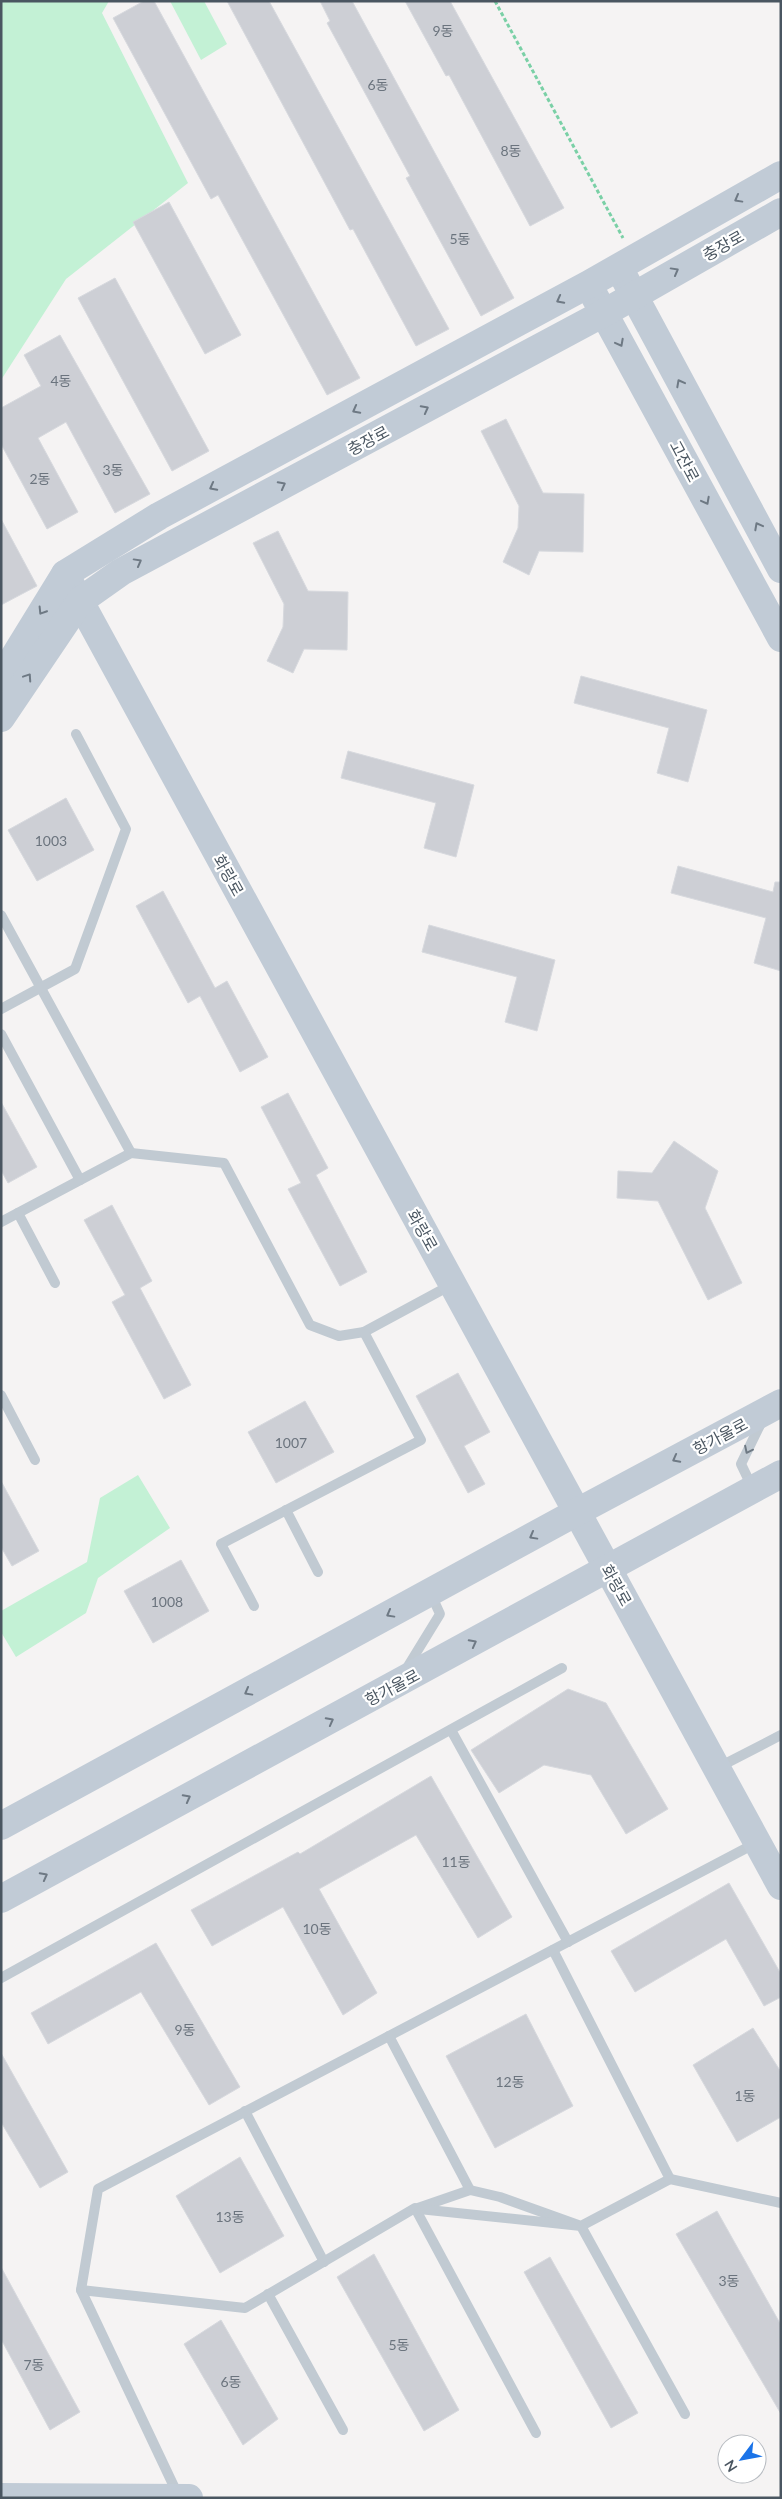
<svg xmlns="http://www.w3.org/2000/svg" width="782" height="2499" font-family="Lato,'Noto Sans KR',sans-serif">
  <rect width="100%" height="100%" fill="#f5f3f3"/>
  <g fill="#c3f1d5">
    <polygon points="1,1 109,1 102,13 188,183 66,279 1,380"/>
    <polygon points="170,1 204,1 227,44 201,60"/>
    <polygon points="138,1475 170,1528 98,1578 86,1613 16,1657 1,1632 1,1611 87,1562 100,1498"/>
  </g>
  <g fill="#cdcfd5" stroke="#d7d9de">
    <polygon points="144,1 154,1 360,378 327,395 218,195 211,199 113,18"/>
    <polygon points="227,1 269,1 449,329 416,346 353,229 350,230"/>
    <polygon points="320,1 352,1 514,298 481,316 406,178 410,176 327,23 330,21"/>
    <polygon points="405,1 450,1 564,208 530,226 449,75 446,76"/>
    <polygon points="169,202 241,335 205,354 133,222"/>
    <polygon points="115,278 209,451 172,471 78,298"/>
    <polygon points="60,335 150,494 115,513 66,422 38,438 78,512 47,529 1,444 1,408 41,386 24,355"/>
    <polygon points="506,419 543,493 584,494 583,552 539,551 529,575 503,562 518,528 519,506 481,431"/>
    <polygon points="1,519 37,586 1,605"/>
    <polygon points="278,531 308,591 348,592 347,650 304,649 293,673 267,661 283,627 284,604 253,543"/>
    <polygon points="581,676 707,710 688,782 657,773 669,728 574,703"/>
    <polygon points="348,751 474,785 456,857 424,848 436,803 341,778"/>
    <polygon points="66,798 94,850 37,881 8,830"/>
    <polygon points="678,866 773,892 775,882 781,882 781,971 754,963 766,918 671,893"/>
    <polygon points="163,891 215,988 227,981 268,1057 240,1072 200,996 188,1003 136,906"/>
    <polygon points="429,925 555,960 537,1031 505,1022 517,977 422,952"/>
    <polygon points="288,1093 328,1168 316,1175 367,1272 340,1286 288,1189 301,1183 261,1107"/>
    <polygon points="1,1102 37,1167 8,1183 1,1170"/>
    <polygon points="674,1141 718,1171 705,1208 742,1283 708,1300 658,1201 617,1198 618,1171 652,1173"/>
    <polygon points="112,1205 152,1281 140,1288 191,1385 164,1399 112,1302 125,1295 84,1220"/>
    <polygon points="458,1373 490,1432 464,1446 485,1484 468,1493 416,1396"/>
    <polygon points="305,1401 334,1452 276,1483 248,1432"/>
    <polygon points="1,1481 39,1551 12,1566 1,1547"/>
    <polygon points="181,1560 209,1611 153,1643 124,1591"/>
    <polygon points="568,1689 606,1703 668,1809 626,1834 591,1775 544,1765 499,1793 471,1750"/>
    <polygon points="431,1776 512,1917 478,1938 416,1835 319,1889 377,1993 343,2015 283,1907 212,1946 191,1910 298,1852 300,1854"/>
    <polygon points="729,1883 781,1974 781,1997 764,2006 726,1939 635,1992 611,1951"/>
    <polygon points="156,1943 240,2087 209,2105 141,1992 48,2044 31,2013"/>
    <polygon points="526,2014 573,2106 495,2148 446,2056"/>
    <polygon points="753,2028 781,2072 781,2117 737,2142 693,2065"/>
    <polygon points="1,2053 68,2172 40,2188 1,2122"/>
    <polygon points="240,2157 284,2236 220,2273 176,2196"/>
    <polygon points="717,2211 781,2325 781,2414 676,2234"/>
    <polygon points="374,2254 459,2410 424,2431 337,2277"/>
    <polygon points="550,2257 638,2413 611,2428 524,2272"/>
    <polygon points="1,2267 80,2412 50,2430 1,2339"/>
    <polygon points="221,2320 278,2419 243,2445 184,2344"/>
  </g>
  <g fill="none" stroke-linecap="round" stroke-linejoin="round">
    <polyline stroke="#7ad0a6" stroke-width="3" stroke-dasharray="4 2.5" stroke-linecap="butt" points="495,1 623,238"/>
    <g stroke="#c1cad2" stroke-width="10">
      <polyline points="1,915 131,1153"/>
      <polyline points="1,1009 75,969 126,829 76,734"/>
      <polyline points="1,1034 80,1180"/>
      <polyline points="18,1213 55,1283"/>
      <polyline points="1,1222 131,1153 224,1163 310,1325 339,1336 364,1332 451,1285"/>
      <polyline points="1,1395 35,1460"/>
      <polyline points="752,1487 741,1464 762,1421"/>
      <polyline points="286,1510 318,1572"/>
      <polyline points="254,1606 221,1544 421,1440 364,1332"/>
      <polyline points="405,1671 440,1614 430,1592"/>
      <polyline points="451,1730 568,1942"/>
      <polyline points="717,1768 781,1735"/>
      <polyline points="1,1978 562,1668"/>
      <polyline points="389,2036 470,2190"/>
      <polyline points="245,2111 324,2262"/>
      <polyline points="670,2179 781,2203"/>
      <polyline points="415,2209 470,2190 500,2197 581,2226 670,2179 553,1950"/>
      <polyline points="419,2209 581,2226 685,2414"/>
      <polyline points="81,2290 245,2308 415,2208 536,2433"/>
      <polyline points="268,2294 343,2430"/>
      <polyline points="178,2495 81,2290 98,2189 756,1843"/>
    </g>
    <g stroke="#c1cbd6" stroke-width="28">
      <polyline points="625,279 781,569"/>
      <polyline points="595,297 781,638"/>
      <polyline points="65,574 781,1886"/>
      <polyline points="1,678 65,574 159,516 589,284 781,175"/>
      <polyline points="1,718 80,601 121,572 604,313 781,212"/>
      <polyline points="1,1826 577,1512 781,1403"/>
      <polyline points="1,1899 781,1474"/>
      <polyline points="1,2497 189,2498"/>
    </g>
  </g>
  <defs><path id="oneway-chevron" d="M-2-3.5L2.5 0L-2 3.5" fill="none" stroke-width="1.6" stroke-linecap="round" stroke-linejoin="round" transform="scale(1.25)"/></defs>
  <g stroke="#6e7984">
    <use href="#oneway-chevron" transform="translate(738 199) rotate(151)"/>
    <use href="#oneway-chevron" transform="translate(675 271) rotate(-29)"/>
    <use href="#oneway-chevron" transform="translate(560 300) rotate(152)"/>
    <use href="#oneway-chevron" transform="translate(620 343) rotate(62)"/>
    <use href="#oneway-chevron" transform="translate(680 383) rotate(-118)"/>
    <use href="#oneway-chevron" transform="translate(425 409) rotate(-28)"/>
    <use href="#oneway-chevron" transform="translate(356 410) rotate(152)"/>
    <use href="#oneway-chevron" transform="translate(282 485) rotate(-28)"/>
    <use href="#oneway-chevron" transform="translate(213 487) rotate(152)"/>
    <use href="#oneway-chevron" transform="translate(706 501) rotate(62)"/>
    <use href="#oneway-chevron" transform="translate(758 526) rotate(-118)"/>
    <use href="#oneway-chevron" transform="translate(138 562) rotate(-29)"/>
    <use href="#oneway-chevron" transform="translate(42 611) rotate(122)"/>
    <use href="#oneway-chevron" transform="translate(28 677) rotate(-56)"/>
    <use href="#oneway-chevron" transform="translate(676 1459) rotate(152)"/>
    <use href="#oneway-chevron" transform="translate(533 1536) rotate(151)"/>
    <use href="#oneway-chevron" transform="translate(390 1614) rotate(151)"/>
    <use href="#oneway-chevron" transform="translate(473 1643) rotate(-28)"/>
    <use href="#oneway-chevron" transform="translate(248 1692) rotate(151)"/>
    <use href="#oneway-chevron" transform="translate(330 1721) rotate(-28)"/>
    <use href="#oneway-chevron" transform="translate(187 1798) rotate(-28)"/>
    <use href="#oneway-chevron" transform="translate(44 1876) rotate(-28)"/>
  </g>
  <use stroke="#6e7983" href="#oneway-chevron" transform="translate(748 1450) rotate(116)"/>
  <g text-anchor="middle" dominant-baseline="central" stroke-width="4.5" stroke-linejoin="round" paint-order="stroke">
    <g font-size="14" fill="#6b747e">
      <text x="443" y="30">9동</text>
      <text x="378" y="84">6동</text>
      <text x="511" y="150">8동</text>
      <text x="460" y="238">5동</text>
      <text x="61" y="380">4동</text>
      <text x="113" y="469">3동</text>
      <text x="40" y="478">2동</text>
      <text x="51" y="840">1003</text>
      <text x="291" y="1442">1007</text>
      <text x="167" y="1601">1008</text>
      <text x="456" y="1861">11동</text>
      <text x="317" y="1928">10동</text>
      <text x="185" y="2029">9동</text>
      <text x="510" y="2081">12동</text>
      <text x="745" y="2095">1동</text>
      <text x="230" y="2216">13동</text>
      <text x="729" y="2280">3동</text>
      <text x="399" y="2344">5동</text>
      <text x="34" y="2364">7동</text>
      <text x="231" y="2381">6동</text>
    </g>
    <g font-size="16" fill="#4a5661" stroke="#fff">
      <text transform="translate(723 245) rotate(-29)">충장로</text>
      <text transform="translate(368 440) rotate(-28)">충장로</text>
      <text transform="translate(685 461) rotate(62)">고잔로</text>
      <text transform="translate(229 875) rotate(61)">화랑로</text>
      <text transform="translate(423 1230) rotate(61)">화랑로</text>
      <text transform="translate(720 1436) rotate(-28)">항가울로</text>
      <text transform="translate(617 1585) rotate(61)">화랑로</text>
      <text transform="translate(392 1687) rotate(-28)">항가울로</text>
    </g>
  </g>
  <rect width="782" height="2499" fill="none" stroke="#4a5661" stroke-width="5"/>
  <g transform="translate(742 2459) rotate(238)"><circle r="24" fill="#ffffff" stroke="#b7bbc0"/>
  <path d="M0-4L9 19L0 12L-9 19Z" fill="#1a73e8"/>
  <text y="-8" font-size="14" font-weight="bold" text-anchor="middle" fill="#4a5661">N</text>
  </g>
</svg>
